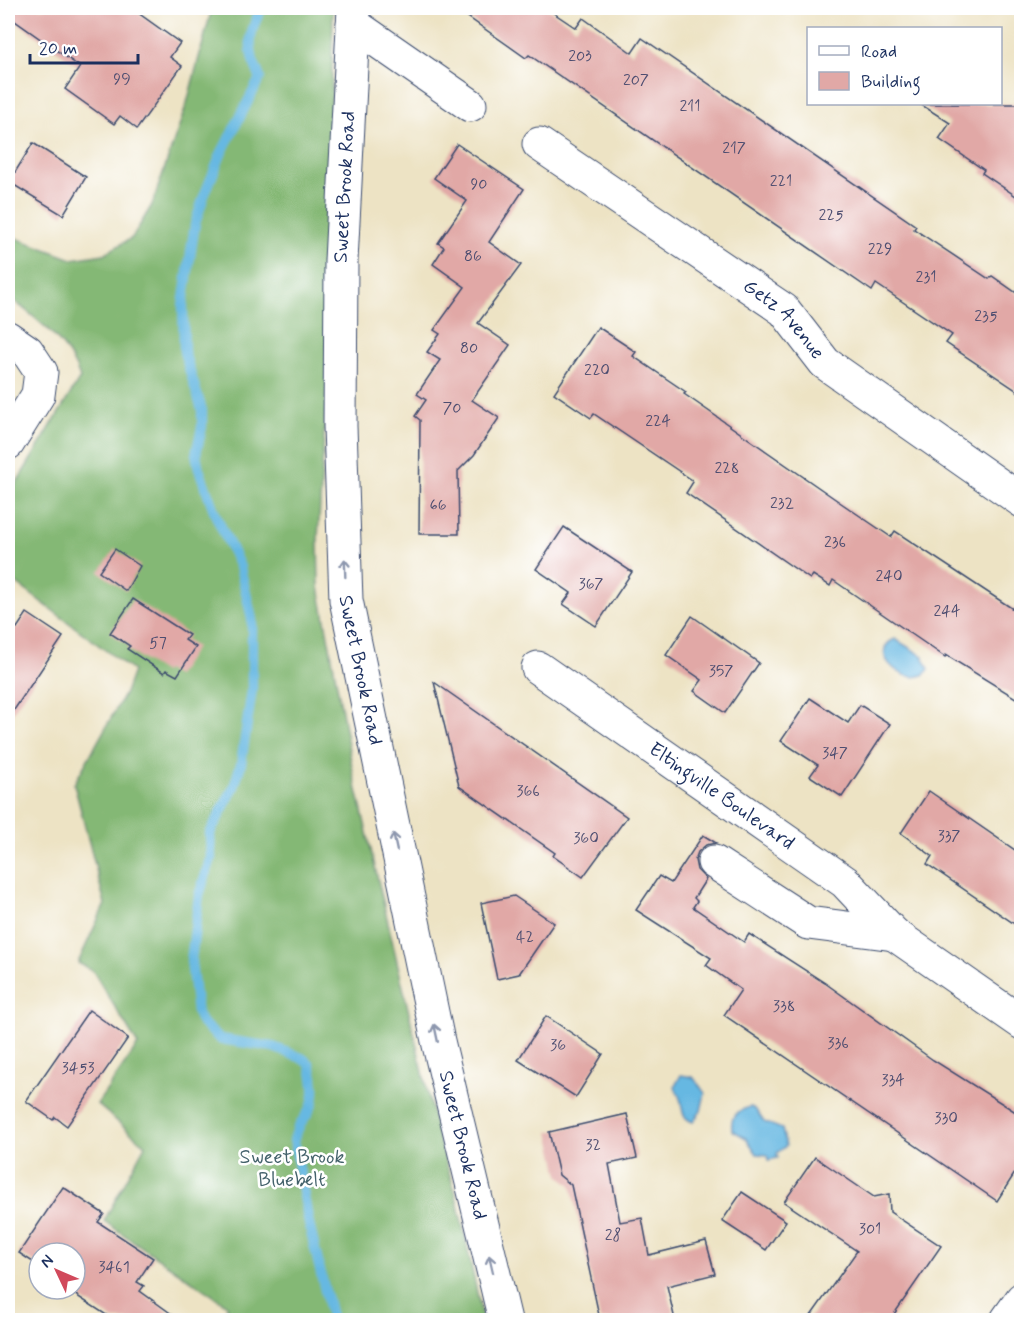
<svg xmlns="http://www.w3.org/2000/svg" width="1029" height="1328" font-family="Mynerve,sans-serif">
  <rect width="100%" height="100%" fill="#fff"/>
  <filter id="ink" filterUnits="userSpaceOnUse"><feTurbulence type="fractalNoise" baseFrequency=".0167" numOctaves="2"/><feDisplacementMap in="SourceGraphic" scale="12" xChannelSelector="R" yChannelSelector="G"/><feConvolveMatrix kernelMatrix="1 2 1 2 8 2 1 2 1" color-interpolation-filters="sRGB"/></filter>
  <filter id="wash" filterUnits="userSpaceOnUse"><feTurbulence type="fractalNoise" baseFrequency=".008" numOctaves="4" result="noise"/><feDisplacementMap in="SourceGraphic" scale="24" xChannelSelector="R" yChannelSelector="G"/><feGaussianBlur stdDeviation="1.35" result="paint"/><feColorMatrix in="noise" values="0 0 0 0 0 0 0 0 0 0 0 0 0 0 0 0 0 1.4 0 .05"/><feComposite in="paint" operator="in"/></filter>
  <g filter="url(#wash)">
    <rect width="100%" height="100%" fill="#ede3c4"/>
    <path fill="#84b874" stroke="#507469" stroke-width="1.5" d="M212,8H333L327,385L318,538L319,587L354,777L438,1137L455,1191L483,1320H218L228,1306L104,1221L145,1145L97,1104L138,1045L93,971L78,963L105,904L74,784L125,693L133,671L8,577V497L80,378C68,340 37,320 8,296V235L72,259L104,254L132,238L152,205L187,103Z"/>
    <g fill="#66b8e2" stroke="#4074a0" stroke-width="1.5">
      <path d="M895,639L923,656L929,669C912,694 863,652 895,639Z"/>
      <path d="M681,1075L693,1077L705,1093L701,1111L693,1122C678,1116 685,1109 679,1096C678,1093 675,1090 675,1086Z"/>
      <path d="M751,1107L756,1110L764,1122L782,1129L786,1146L777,1153L778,1158L768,1160L767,1155L757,1154L746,1138L732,1130C730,1116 737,1110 751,1107Z"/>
    </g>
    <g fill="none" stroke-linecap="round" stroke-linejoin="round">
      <path stroke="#66b8e2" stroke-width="10" d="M262,8C253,24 247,40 253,60C255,66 258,71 260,78L222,152L204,196L195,224L183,305L184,352L202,410V427L196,454L199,469L216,516L240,567L252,619V690L241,764L234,787L210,833L211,859L199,895L191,961L197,1013L201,1022L220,1039L273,1047L302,1058L310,1064C314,1077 317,1097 310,1109C304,1120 297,1126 294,1140L309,1224L332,1320"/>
    </g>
    <g id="blocks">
      <g fill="#e1a8a6">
        <polygon points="8,8 131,8 180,43 170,57 182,66 137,129 120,116 114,124 65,89 80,67 8,16"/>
        <polygon points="455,8 546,8 576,28 583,18 632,53 642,38 916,226 914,229 989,279 992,276 1022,297 1022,394 946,343 952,335 876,284 872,291 529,55 526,58"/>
        <polygon points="920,104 1022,104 1022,200 982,173 984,170 939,139 950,123"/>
        <polygon points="33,143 86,177 63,215 9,182"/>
        <polygon points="457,144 524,189 489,242 521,265 478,323 510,345 472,400 499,418 474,455 458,471 459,534 419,534 420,420 415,416 426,400 417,394 440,360 427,352 440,334 434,330 465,287 433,264 444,247 438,243 467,201 434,178"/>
        <polygon points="598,327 636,352 633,356 686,392 684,394 841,503 891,537 895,531 1022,615 1022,702 946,655 945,657 833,580 830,586 813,575 810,579 686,493 693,482 692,480 594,414 591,418 554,393"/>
        <polygon points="564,527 632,572 596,626 563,604 571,593 536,569"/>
        <polygon points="115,549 140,566 126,591 99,572"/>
        <polygon points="133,599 189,635 185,640 196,647 177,676 166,670 164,673 127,649 130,646 110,633"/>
        <polygon points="27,613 63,637 8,719 8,622 17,628"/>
        <polygon points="692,616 759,663 725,713 694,691 702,680 666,655"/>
        <polygon points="434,682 627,817 583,877 553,856 555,853 459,786"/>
        <polygon points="810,698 848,723 860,705 890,724 842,797 810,776 818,765 781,741"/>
        <polygon points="929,791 1022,855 1022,929 927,864 932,856 901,833"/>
        <polygon points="703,835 716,843 706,845 698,852 695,860 697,870 706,879 694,898 697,901 693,907 744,942 749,934 825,983 933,1060 1022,1116 1022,1162 997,1201 724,1015 741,990 706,965 711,958 636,910 659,876 671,883"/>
        <polygon points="514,896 554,923 519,974 497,979 481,903"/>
        <polygon points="89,1010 128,1038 67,1126 55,1117 53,1120 26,1101"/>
        <polygon points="546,1016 603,1054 576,1097 518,1060"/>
        <polygon points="627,1114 637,1158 609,1164 620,1222 642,1218 649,1255 706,1241 715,1274 667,1286 675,1320 600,1320 571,1185 559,1175 549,1132"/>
        <polygon points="815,1157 874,1197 889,1194 890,1212 941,1246 890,1320 808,1320 857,1251 784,1202"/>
        <polygon points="63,1187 104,1214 98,1222 153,1258 137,1282 144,1286 140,1291 180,1320 114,1320 74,1294 76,1291 73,1289 75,1253 39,1253 39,1266 19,1253"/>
        <polygon points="742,1192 786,1221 766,1250 722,1221"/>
      </g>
    </g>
  </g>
  <g filter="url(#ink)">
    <use href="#blocks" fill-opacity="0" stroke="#3a4a6d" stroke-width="1.5"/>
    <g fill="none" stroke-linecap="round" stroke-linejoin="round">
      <defs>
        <g id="minor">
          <path id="s1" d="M354,8L341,261L340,426L346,600L438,1041L505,1320"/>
          <polyline points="353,24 470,105"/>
          <path id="s2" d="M539,144L784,310L825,363L1022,501"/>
          <polyline points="8,338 27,351 41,372 38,395 8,443"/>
          <path id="s3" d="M538,668L845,882L894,934L1022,1023"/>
          <polyline points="714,862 808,923 894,934"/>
          <polyline points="1007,1320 1022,1299"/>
        </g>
      </defs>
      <use href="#minor" stroke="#3a4a6d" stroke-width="35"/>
      <use href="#minor" stroke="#fff" stroke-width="33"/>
    </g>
    <defs><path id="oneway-shaft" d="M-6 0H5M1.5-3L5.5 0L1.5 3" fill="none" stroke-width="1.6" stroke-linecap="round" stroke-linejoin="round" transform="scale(1.5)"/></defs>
    <g stroke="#8d97ae">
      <use href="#oneway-shaft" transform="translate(345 568) rotate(-92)"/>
      <use href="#oneway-shaft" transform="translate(395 842) rotate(-102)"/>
      <use href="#oneway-shaft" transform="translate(436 1033) rotate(-102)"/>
      <use href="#oneway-shaft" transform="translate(491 1264) rotate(-103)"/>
    </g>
  </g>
  <g text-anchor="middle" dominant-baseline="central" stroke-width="5" stroke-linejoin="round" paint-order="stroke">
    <g font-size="16" fill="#4c4d70">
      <text x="580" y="56">203</text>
      <text x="122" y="79">99</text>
      <text x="636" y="80">207</text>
      <text x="690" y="106">211</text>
      <text x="734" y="148">217</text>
      <text x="781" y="181">221</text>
      <text x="479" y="184">90</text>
      <text x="831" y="215">225</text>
      <text x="880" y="249">229</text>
      <text x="473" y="256">86</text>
      <text x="926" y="277">231</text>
      <text x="986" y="316">235</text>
      <text x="469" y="348">80</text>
      <text x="597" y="370">220</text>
      <text x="452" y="408">70</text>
      <text x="658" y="421">224</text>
      <text x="727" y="468">228</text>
      <text x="782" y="503">232</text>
      <text x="438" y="505">66</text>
      <text x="835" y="542">236</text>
      <text x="889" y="576">240</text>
      <text x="591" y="584">367</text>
      <text x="947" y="611">244</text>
      <text x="158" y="643">57</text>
      <text x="721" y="671">357</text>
      <text x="835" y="753">347</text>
      <text x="528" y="791">366</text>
      <text x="949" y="836">337</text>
      <text x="586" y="838">360</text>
      <text x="525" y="937">42</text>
      <text x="784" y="1006">338</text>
      <text x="838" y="1043">336</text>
      <text x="558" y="1045">36</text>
      <text x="78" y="1068">3453</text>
      <text x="893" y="1080">334</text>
      <text x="946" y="1118">330</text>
      <text x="593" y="1145">32</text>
      <text x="870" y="1229">301</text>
      <text x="613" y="1235">28</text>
      <text x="114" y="1267">3461</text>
    </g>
    <g font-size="20" fill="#1b2f5e" stroke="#fff">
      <text transform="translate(345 187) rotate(-87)">Sweet Brook Road</text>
      <text stroke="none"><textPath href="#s2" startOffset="302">Getz Avenue</textPath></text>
      <text stroke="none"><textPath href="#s1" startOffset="664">Sweet Brook Road</textPath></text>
      <text stroke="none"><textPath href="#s3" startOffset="224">Eltingville Boulevard</textPath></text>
      <text stroke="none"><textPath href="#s1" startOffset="1150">Sweet Brook Road</textPath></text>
    </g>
    <g font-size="20" fill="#44626b" stroke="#fff">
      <text x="292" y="1157">Sweet Brook<tspan x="292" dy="23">Bluebelt</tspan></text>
    </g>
  </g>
  <rect width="1029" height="1328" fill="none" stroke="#fff" stroke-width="30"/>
  <rect x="807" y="27" width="195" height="78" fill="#ffffff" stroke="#a4acbf" stroke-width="1.5"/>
  <rect x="819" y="46" width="30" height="9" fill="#ffffff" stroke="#a4acbf" stroke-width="1.5"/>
  <text x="861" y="57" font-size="18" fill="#1b2f5e">Road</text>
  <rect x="819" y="72" width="30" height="18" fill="#e1a8a6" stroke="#a4acbf" stroke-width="1.5"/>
  <text x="861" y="87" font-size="18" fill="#1b2f5e">Building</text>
  <g transform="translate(57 1271) rotate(314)"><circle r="28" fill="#ffffff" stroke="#a4acbf" stroke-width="1.5"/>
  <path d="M0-4.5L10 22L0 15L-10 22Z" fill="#d1495b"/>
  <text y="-9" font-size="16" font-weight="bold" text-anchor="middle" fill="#1b2f5e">N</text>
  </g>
  <path d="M30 54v9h108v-9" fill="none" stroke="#1b2f5e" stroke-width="3"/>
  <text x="39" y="54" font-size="18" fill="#1b2f5e" stroke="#ffffff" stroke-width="4.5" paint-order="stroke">20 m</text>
</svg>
